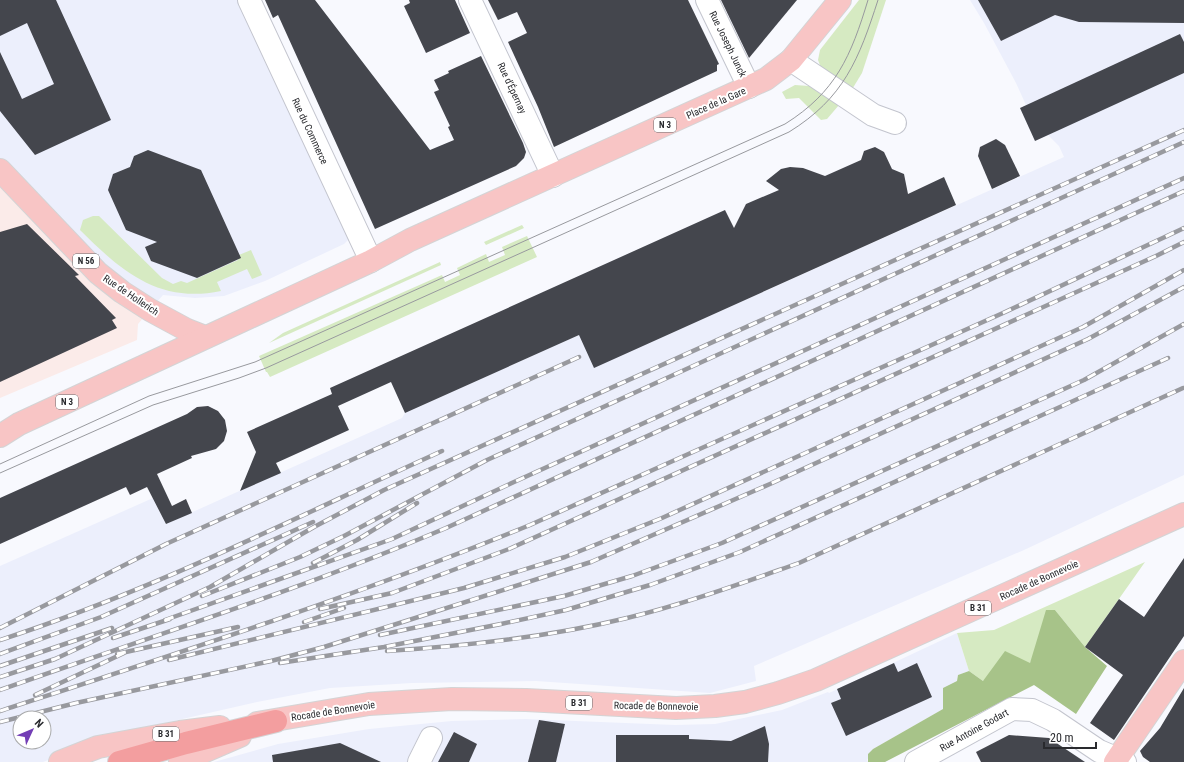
<svg xmlns="http://www.w3.org/2000/svg" width="1184" height="762" font-family="'Roboto Condensed',sans-serif">
  <rect width="100%" height="100%" fill="#f8f9fe"/>
  <g fill="#eceffc" fill-rule="evenodd">
    <polygon points="0,0 249,0 357,231 344,244 265,281 224,296 195,298 163,295 150,310 0,170"/>
    <path d="M970,0H1184V475L1024,550L754,666L756,681L710,693L536,681L412,683L330,688L257,702L156,725L74,750L43,762H0V566L153,498L166,524L402,418L405,413L623,315L647,344L1064,157L1059,146L1048,135L1035,141L1020,108L1026,105L1016,83L984,23ZM20,718H44V742H20Z"/>
    <polygon points="957,633 969,671 958,675 957,681 943,709 873,749 867,760 868,762 214,762 278,744 369,729 452,721 526,719 675,725 715,724 782,710 828,692 829,693"/>
  </g>
  <polygon fill="#fbebe9" points="0,170 150,310 138,324 137,340 0,398"/>
  <g fill="#d6eac2">
    <polygon points="859,0 886,0 862,73 851,91 821,68 818,60 820,50"/>
    <polygon points="795,85 809,86 839,105 827,119 821,120 799,98 786,99 782,92"/>
    <path d="M93,216H99L162,278L173,284L181,281L187,283L238,260L239,255L251,250L262,275L252,279L247,269L217,282L221,291C159,304 121,271 80,230L83,220Z"/>
    <polygon points="522,225 524,228 486,245 484,242"/>
    <polygon points="527,236 537,257 270,377 267,372 266,372 259,356 442,275 445,282 460,275 457,268 486,254 489,262 505,255 502,247"/>
    <polygon points="440,262 441,265 269,343 283,333"/>
    <polygon points="1145,562 1085,647 1055,610 1030,663 983,681 969,671 957,633 994,630"/>
  </g>
  <polygon fill="#a7c389" points="1046,610 1055,610 1085,647 1107,666 1076,714 1034,685 885,762 868,762 868,754 873,749 943,709 943,688 957,681 958,675 969,671 983,681 1005,651 1030,663"/>
  <g fill="#44464d">
    <polygon points="0,0 56,0 111,120 35,155 0,111 0,52 22,99 54,84 27,23 0,36"/>
    <polygon points="265,0 315,0 430,150 454,140 448,127 450,126 434,92 439,90 434,80 449,73 448,71 481,56 523,143 526,152 524,158 516,166 375,229 278,15 273,18"/>
    <polygon points="409,0 455,0 470,33 426,53 404,6 410,3"/>
    <polygon points="488,0 688,0 719,64 717,65 717,71 554,147 538,107 508,42 527,33 517,12 498,20"/>
    <polygon points="721,0 797,0 749,58"/>
    <polygon points="978,0 1184,0 1184,23 1079,22 1055,15 1001,41"/>
    <polygon points="1180,34 1184,42 1184,73 1035,141 1020,108"/>
    <polygon points="996,139 1005,145 1020,176 992,189 978,156 980,147"/>
    <polygon points="875,147 884,152 892,169 904,174 908,194 944,177 956,205 594,368 579,335 405,413 391,382 338,406 349,430 276,463 281,473 240,491 256,452 247,432 332,394 330,388 725,210 734,228 746,204 779,190 766,181 781,169 790,167 803,168 825,176 861,160 864,151"/>
    <polygon points="148,150 201,170 241,258 197,278 151,261 145,247 157,242 126,230 108,190 113,174 130,167 134,156"/>
    <polygon points="27,224 79,275 75,276 116,318 112,320 117,328 0,382 0,232"/>
    <polygon points="208,406 218,411 225,420 227,431 224,441 216,449 191,456 192,458 157,474 172,506 186,499 192,513 166,524 147,487 130,495 126,487 0,544 0,498 187,414 197,407"/>
    <polygon points="1184,558 1184,636 1114,740 1090,723 1123,675 1085,647 1119,599 1144,617"/>
    <polygon points="894,663 898,672 917,663 932,697 846,736 831,703 841,699 837,689"/>
    <polygon points="1184,688 1184,762 1150,762 1143,757 1140,751 1160,728"/>
    <polygon points="539,720 565,724 556,762 528,762"/>
    <polygon points="765,726 769,744 768,762 616,762 616,735 689,735 689,739 731,741"/>
    <polygon points="454,732 477,744 469,762 438,762"/>
    <polygon points="1009,735 1049,738 1085,762 981,762 976,752"/>
    <polygon points="340,743 381,762 273,762 272,755"/>
  </g>
  <g fill="none" stroke-linecap="round" stroke-linejoin="round">
    <defs>
      <g id="minor">
        <polyline points="249,0 371,261"/>
        <polyline points="470,0 553,176"/>
        <polyline points="707,0 749,87"/>
        <polyline points="791,60 873,115 895,123"/>
        <polyline points="419,762 431,738"/>
        <polyline points="916,762 1012,709 1032,710 1053,720 1099,751 1125,762"/>
      </g>
      <g id="major">
        <polyline points="0,170 98,273 122,292 150,310 187,330 205,337"/>
        <polyline points="0,436 19,424 371,261 410,240 766,79 791,60 840,0"/>
        <polyline points="257,723 369,704 452,699 526,700 676,708 715,706 745,702 778,693 816,680 1184,514"/>
        <polyline points="60,762 98,747 180,732 220,727"/>
        <polyline points="180,762 240,736"/>
        <polyline points="1115,762 1184,661"/>
      </g>
      <polyline id="highway" points="119,762 186,743 276,721"/>
    </defs>
    <use href="#minor" stroke="#c3c5ce" stroke-width="24"/>
    <use href="#major" stroke="#d4d4d5" stroke-width="24"/>
    <use href="#highway" stroke="#d4d4d5" stroke-width="24"/>
    <use href="#minor" stroke="#fff" stroke-width="22"/>
    <use href="#major" stroke="#f8c5c5" stroke-width="22"/>
    <use href="#highway" stroke="#f39e9f" stroke-width="22"/>
    <g stroke="#98999e" stroke-width="1">
      <path d="M0,464L149,396L255,362L785,124C836,92 851,56 868,0"/>
      <path d="M0,473L153,405L239,378L266,368L789,132C844,98 859,59 878,0"/>
    </g>
    <defs>
      <g id="rail">
        <polyline points="313,563 357,540 417,503"/>
        <polyline points="202,596 300,557 344,536 487,460 1184,142"/>
        <polyline points="320,609 392,593 509,549 1156,256 1184,242"/>
        <polyline points="165,620 392,539 514,482 1184,178"/>
        <polyline points="304,622 344,608"/>
        <polyline points="0,628 166,544 579,357"/>
        <polyline points="380,635 564,596 632,576 722,543 1084,380 1184,324"/>
        <polyline points="113,638 170,619"/>
        <path d="M0,640C152,591 296,517 442,451"/>
        <path d="M387,651C467,646 549,637 627,618C685,604 742,583 799,563L1183,388"/>
        <polyline points="0,654 101,617 313,522"/>
        <polyline points="117,654 238,627"/>
        <polyline points="169,660 464,588 565,557 662,518 1083,327 1184,270"/>
        <polyline points="280,663 384,647 501,624 566,610 650,585 740,552 1168,358"/>
        <polyline points="0,666 112,628"/>
        <polyline points="0,677 55,659 210,587 314,527 384,490 1184,130"/>
        <path d="M0,690C149,637 300,590 446,528L1184,191"/>
        <polyline points="35,695 124,653"/>
        <path d="M0,711C178,653 357,596 530,525L1003,313L1184,228"/>
        <polyline points="0,722 76,703 271,661 324,647 591,562 770,484 1088,339 1184,287"/>
      </g>
    </defs>
    <use href="#rail" stroke="#98999e" stroke-width="4.5"/>
    <use href="#rail" stroke="#fff" stroke-width="3" stroke-dasharray="9" stroke-linecap="butt"/>
  </g>
  <g text-anchor="middle" dominant-baseline="central" stroke-width="4" stroke-linejoin="round" paint-order="stroke">
    <g fill="#fff" stroke="#696a6d" stroke-width="1">
      <rect x="654" y="118" width="22" height="14" rx="3"/>
      <rect x="73" y="254" width="26" height="14" rx="3"/>
      <rect x="56" y="395" width="22" height="14" rx="3"/>
      <rect x="965" y="601" width="26" height="14" rx="3"/>
      <rect x="566" y="696" width="26" height="14" rx="3"/>
      <rect x="153" y="727" width="26" height="14" rx="3"/>
    </g>
    <g font-size="9" font-weight="bold" fill="#292a2e">
      <text x="665" y="125">N 3</text>
      <text x="86" y="261">N 56</text>
      <text x="67" y="402">N 3</text>
      <text x="978" y="608">B 31</text>
      <text x="579" y="703">B 31</text>
      <text x="166" y="734">B 31</text>
    </g>
    <g font-size="10" fill="#292a2e" stroke="#fff">
      <text transform="translate(728 44) rotate(64)">Rue Joseph Junck</text>
      <text transform="translate(512 88) rotate(65)">Rue d'Épernay</text>
      <text transform="translate(716 103) rotate(-24)">Place de la Gare</text>
      <text transform="translate(310 131) rotate(65)">Rue du Commerce</text>
      <text transform="translate(131 295) rotate(34)">Rue de Hollerich</text>
      <text transform="translate(1039 580) rotate(-24)">Rocade de Bonnevoie</text>
      <text transform="translate(656 706) rotate(1)">Rocade de Bonnevoie</text>
      <text transform="translate(333 711) rotate(-9)">Rocade de Bonnevoie</text>
      <text transform="translate(974 730) rotate(-29)">Rue Antoine Godart</text>
    </g>
  </g>
  <g transform="translate(32 730) rotate(46)"><circle r="19" fill="#ffffff" stroke="#a9aaab"/>
  <path d="M0-3L7 15L0 10L-7 15Z" fill="#733eb5"/>
  <text y="-6" font-size="11" font-weight="bold" text-anchor="middle" fill="#292a2e">N</text>
  </g>
  <path d="M1044 742v6h52v-6" fill="none" stroke="#292a2e" stroke-width="2"/>
  <text x="1050" y="742" font-size="12" fill="#292a2e" stroke="#ffffff" stroke-width="3" paint-order="stroke">20 m</text>
</svg>
